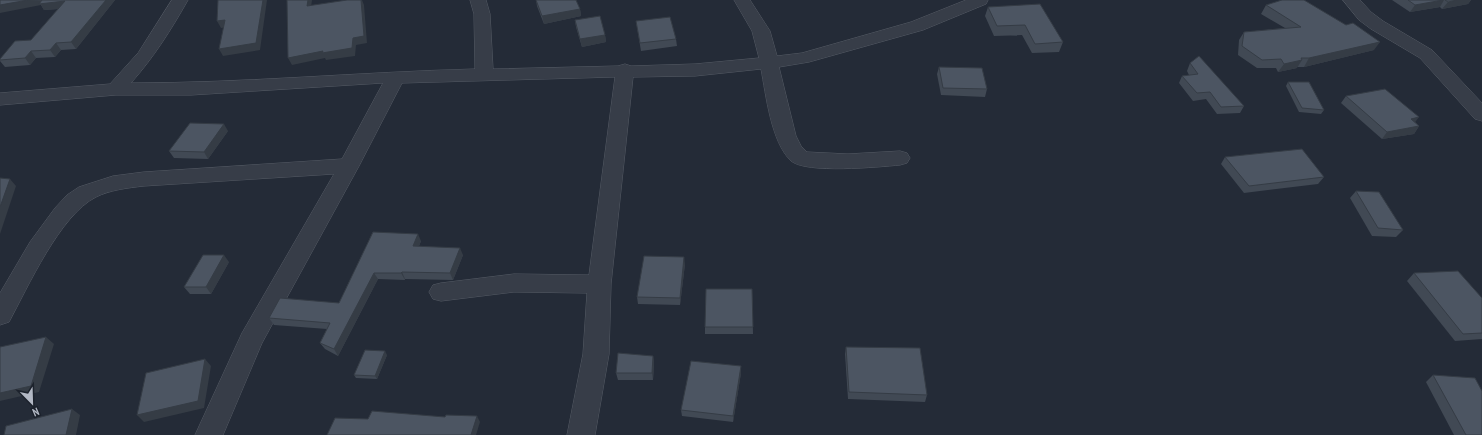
<svg xmlns="http://www.w3.org/2000/svg" width="1482" height="435" font-family="'PT Sans Narrow',sans-serif">
  <rect width="100%" height="100%" fill="#242b37"/>
  <g fill="none" stroke-linecap="round" stroke-linejoin="round">
    <defs>
      <g id="minor">
        <path d="M172,0H188C171,30 154,57 131,83C246,83 360,72 475,69L474,14L470,0H486L490,14L493,69L618,66L625,64L631,66L695,64L759,58L752,31L734,0H750L770,31L777,56L802,53L911,22L966,0H988L986,4L923,30L809,62L779,67L796,136L801,146L807,152L848,154L900,151L907,153L910,158L907,163L900,165C878,167 807,174 791,161C771,142 766,95 761,69L695,76L633,77L611,284L609,354L595,435H567L583,354L587,293L514,292L441,301L433,299L429,292L433,285L441,283L514,274L589,275L615,77L402,83L359,166L262,343L223,435H195L242,333L334,174L144,186C127,188 110,190 96,197C60,215 28,287 9,322L0,325V293L30,242L55,208L67,195L79,187L113,176L144,172L342,159L383,83L191,95H116L0,105V93L110,84L138,53Z"/>
        <polygon points="1343,0 1360,0 1371,12 1383,21 1432,50 1482,103 1482,121 1475,119 1420,58 1371,29 1359,20"/>
      </g>
    </defs>
    <use href="#minor" stroke="#555b65" stroke-width="1"/>
    <use href="#minor" fill="#373d48" fill-rule="evenodd"/>
  </g>
  <g fill="#414954">
    <polygon points="0,0 115,0 76,49 61,50 55,57 36,58 30,65 5,67 0,61 0,59 31,40 58,9 44,10 41,5"/>
    <polygon points="536,0 580,9 581,16 544,24 537,6"/>
    <polygon points="1392,0 1471,0 1468,4 1442,9 1440,7 1410,12"/>
    <polygon points="1266,5 1374,50 1304,67 1297,67 1297,68 1278,72 1276,68 1257,68 1238,55 1239,40 1244,32 1285,28 1261,14"/>
    <polygon points="988,7 1063,42 1059,52 1032,53 1022,35 994,36 985,16"/>
    <polygon points="575,20 605,35 606,42 582,47 576,27"/>
    <polygon points="636,21 676,39 677,46 641,51"/>
    <polygon points="1190,63 1244,106 1240,113 1217,114 1206,99 1193,101 1179,83 1182,76 1189,75 1187,71"/>
    <polygon points="939,67 987,89 985,97 941,95 937,74"/>
    <polygon points="1288,82 1324,110 1321,114 1299,112 1286,86"/>
    <polygon points="1346,96 1415,122 1419,126 1414,134 1382,139 1341,103"/>
    <polygon points="228,131 208,159 174,158 169,151"/>
    <polygon points="1225,157 1324,177 1318,184 1244,193 1221,164"/>
    <polygon points="1356,191 1403,230 1396,237 1372,236 1350,198"/>
    <polygon points="373,232 421,241 419,246 463,255 453,280 405,279 405,280 378,279 338,356 325,349 320,343 327,329 274,325 269,318 339,303"/>
    <polygon points="229,262 211,294 190,294 184,287"/>
    <polygon points="685,264 680,305 638,304 637,297"/>
    <polygon points="1414,273 1482,298 1482,339 1455,341 1407,281"/>
    <polygon points="752,289 753,334 705,334 705,327"/>
    <polygon points="846,347 927,395 925,402 848,399 845,354"/>
    <polygon points="387,355 377,379 356,378 354,375"/>
    <polygon points="653,356 654,363 653,380 618,380 616,373"/>
    <polygon points="741,373 733,422 682,416 681,410"/>
    <polygon points="1433,375 1482,435 1454,435 1426,382"/>
  </g>
  <g fill="#353c45">
    <polygon points="28,0 65,1 70,8 44,10 41,5 0,13 0,5"/>
    <polygon points="106,0 115,0 76,49 71,42"/>
    <polygon points="263,0 267,0 260,50 223,56 219,49"/>
    <polygon points="308,0 312,0 310,14 307,6"/>
    <polygon points="361,0 362,0 364,5 367,43 356,45 355,56 326,60 325,58 292,65 288,58 353,38"/>
    <polygon points="1444,0 1440,7 1410,12 1415,5"/>
    <polygon points="1457,0 1471,0 1468,4 1442,9 1448,2"/>
    <polygon points="580,9 581,16 544,24 542,16"/>
    <polygon points="225,20 228,27 221,28 217,21"/>
    <polygon points="605,35 606,42 582,47 580,39"/>
    <polygon points="1380,42 1374,50 1304,67 1309,58"/>
    <polygon points="56,43 61,50 55,57 50,50"/>
    <polygon points="31,51 36,58 30,65 25,58"/>
    <polygon points="1302,60 1297,68 1278,72 1284,64"/>
    <polygon points="1419,117 1413,125 1411,119"/>
    <polygon points="224,124 228,131 208,159 204,152"/>
    <polygon points="1419,126 1414,134 1382,139 1387,132"/>
    <polygon points="10,179 16,186 0,234 0,207"/>
    <polygon points="418,234 421,241 416,253 413,246"/>
    <polygon points="460,248 463,255 453,280 450,273"/>
    <polygon points="224,255 229,262 211,294 206,287"/>
    <polygon points="684,257 685,264 680,305 680,298"/>
    <polygon points="402,272 405,279 405,280 401,273"/>
    <polygon points="374,273 378,279 338,356 334,349"/>
    <polygon points="46,337 54,344 39,392 0,401 0,393"/>
    <polygon points="385,351 387,355 377,379 375,376"/>
    <polygon points="653,356 654,363 653,380 652,373"/>
    <polygon points="205,359 211,366 204,408 144,422 137,415"/>
    <polygon points="741,366 741,373 733,422 733,416"/>
    <polygon points="72,409 80,415 76,435 66,435"/>
    <polygon points="477,416 480,422 476,435 471,435"/>
  </g>
  <g fill="#4c5562" stroke="#353c45">
    <polygon points="0,0 28,0 0,5"/>
    <polygon points="42,0 106,0 71,42 56,43 50,50 31,51 25,58 0,60 0,59 15,41 31,40 65,1 39,4"/>
    <polygon points="218,0 263,0 256,43 219,49 225,20 217,21"/>
    <polygon points="287,0 308,0 307,6 347,0 361,0 364,36 353,38 352,48 322,53 323,51 288,58"/>
    <polygon points="536,0 576,0 580,9 542,16"/>
    <polygon points="1282,0 1304,0 1346,25 1353,23 1380,42 1309,58 1301,58 1302,60 1284,64 1281,59 1262,60 1242,46 1244,32 1301,27 1266,5"/>
    <polygon points="1408,0 1443,0 1415,5"/>
    <polygon points="1445,0 1457,0 1448,2"/>
    <polygon points="1040,4 1063,42 1035,44 1025,25 997,26 988,7"/>
    <polygon points="600,16 605,35 580,39 575,20"/>
    <polygon points="670,17 676,39 640,43 636,21"/>
    <polygon points="1199,56 1244,106 1221,107 1210,92 1197,93 1182,76 1198,74 1190,63"/>
    <polygon points="939,67 982,68 987,89 943,88"/>
    <polygon points="1288,82 1309,82 1324,110 1302,108"/>
    <polygon points="1385,89 1419,117 1411,119 1419,126 1387,132 1346,96"/>
    <polygon points="190,123 224,124 204,152 169,151"/>
    <polygon points="1302,149 1324,177 1249,186 1225,157"/>
    <polygon points="0,178 10,179 0,207"/>
    <polygon points="1356,191 1379,192 1403,230 1378,228"/>
    <polygon points="373,232 418,234 413,246 460,248 450,273 402,272 401,273 374,273 334,349 320,343 330,323 269,318 280,298 339,303"/>
    <polygon points="203,255 224,255 206,287 184,287"/>
    <polygon points="644,256 684,257 680,298 637,297"/>
    <polygon points="1458,271 1482,298 1482,333 1463,334 1414,273"/>
    <polygon points="706,289 752,289 753,327 705,327"/>
    <polygon points="46,337 31,386 0,393 0,347"/>
    <polygon points="846,347 920,348 927,395 849,392"/>
    <polygon points="365,350 385,351 375,376 354,375"/>
    <polygon points="618,353 653,356 652,373 616,373"/>
    <polygon points="205,359 198,401 137,415 146,373"/>
    <polygon points="691,361 741,366 733,416 681,410"/>
    <polygon points="1433,375 1475,378 1482,391 1482,435 1466,435"/>
    <polygon points="72,409 66,435 4,435 6,426"/>
    <polygon points="372,411 445,417 446,415 477,416 471,435 327,435 335,418 368,419"/>
  </g>
  <g transform="translate(32 403) rotate(157)" stroke="#1c222c" stroke-width="3" paint-order="stroke">
  <path d="M0-3L7 15L0 10L-7 15Z" fill="#b2b8c4"/>
  <text y="-6" font-size="11" font-weight="bold" text-anchor="middle" fill="#b2b8c4">N</text>
  </g>
</svg>
